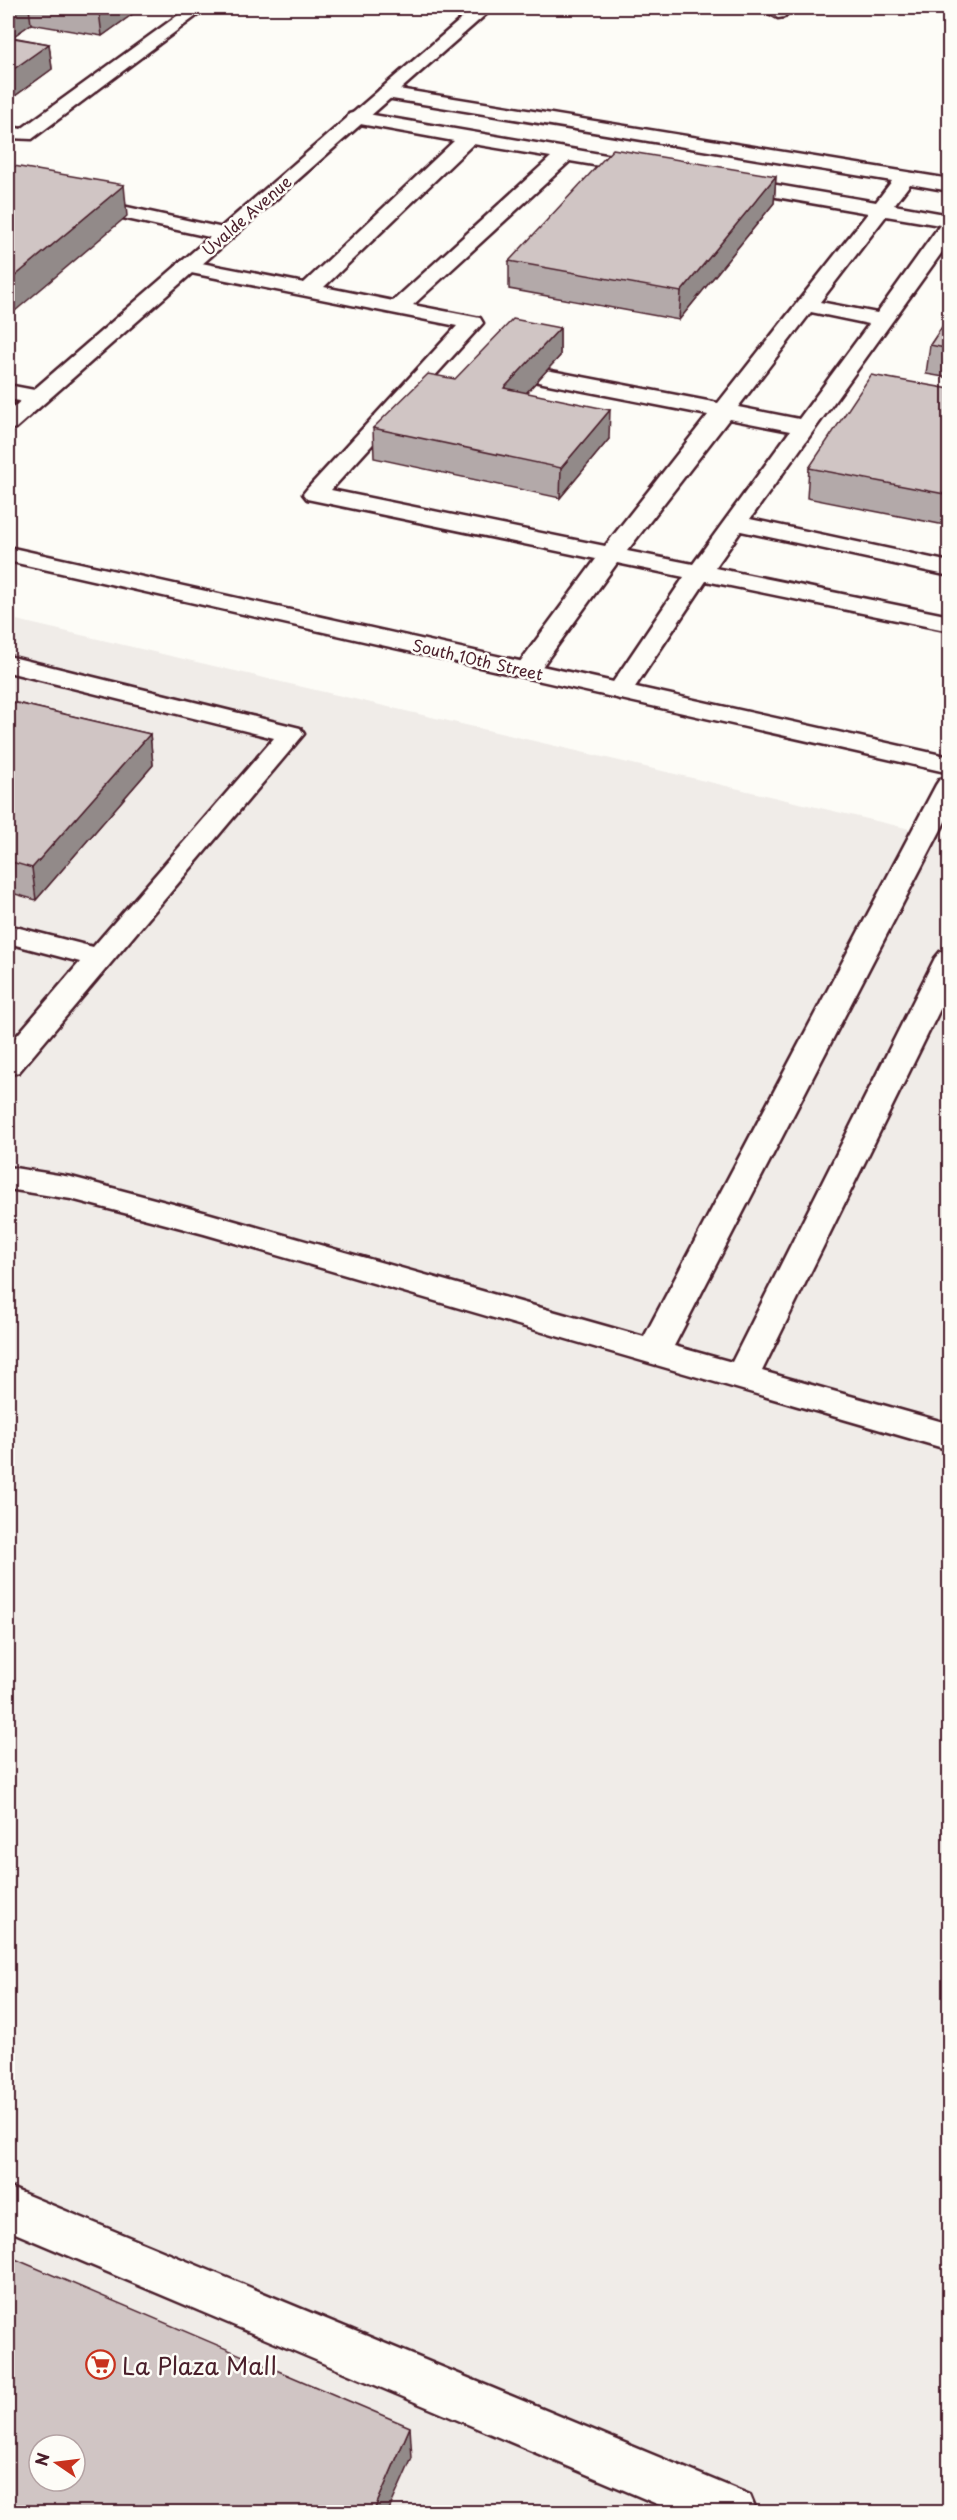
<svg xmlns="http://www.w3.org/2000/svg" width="957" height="2520" font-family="'Playpen Sans',sans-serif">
  <rect width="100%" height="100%" fill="#fdfcf7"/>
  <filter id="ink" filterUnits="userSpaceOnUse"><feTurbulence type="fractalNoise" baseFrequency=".0167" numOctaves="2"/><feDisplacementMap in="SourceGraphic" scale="12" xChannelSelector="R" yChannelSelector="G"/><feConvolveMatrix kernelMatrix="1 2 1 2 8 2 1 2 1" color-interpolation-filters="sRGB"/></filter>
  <g filter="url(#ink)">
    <path fill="#f0ece8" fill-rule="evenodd" d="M8,618L949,838V2512H8ZM39,2445H75V2481H39Z"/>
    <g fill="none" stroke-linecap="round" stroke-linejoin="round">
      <defs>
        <g id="lane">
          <polygon points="188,8 207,8 32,139 8,138 8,126 21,129"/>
          <polygon points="774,8 792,8 784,17 778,18 769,13"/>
          <path d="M386,87L950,179V191L910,184L894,205L950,215V241L750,519L950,562V576L741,531L715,568L950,616V631L706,581L629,696L620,699L611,696L607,691L684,577L617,563L536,675L527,678L518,675L514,670L596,559L307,499L303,494L307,489L457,326L186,272L179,270L176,266L179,262L186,260L304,283L454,141L349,122L347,118L349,114L356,112L647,162L657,168L647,174L570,161L413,305L480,318L483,323L331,490L605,546L708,415L533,381L530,376L533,371L541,369L718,403L868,213L730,189L723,187L720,183L723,179L730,177L876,202L892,181L380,97L377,93L380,89ZM473,144L551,157L393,301L324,287ZM886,216L940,225L877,313L820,302ZM811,312L869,324L799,419L738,407ZM729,419L790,431L693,564L627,551Z"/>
          <polygon points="8,181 223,228 230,230 233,234 230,238 223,240 8,193"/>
          <polygon points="8,385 45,392 48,397 45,402 37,404 8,399"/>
          <polygon points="8,656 300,728 304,734 19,1072 8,1075 8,1046 80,962 8,943 8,925 93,947 274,738 8,672"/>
          <polygon points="950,777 950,812 674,1346 732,1362 935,958 940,952 950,949 950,989 762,1371 950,1424 950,1450 204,1234 71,1199 8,1189 8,1167 71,1177 207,1213 644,1337 936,785 940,779"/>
          <polygon points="8,2187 750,2495 757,2512 676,2512 8,2230"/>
        </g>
        <polygon id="street" points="474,8 493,8 16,428 8,430 8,412"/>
        <polygon id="primary" points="8,547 950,757 950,773 8,561"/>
      </defs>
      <use href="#lane" stroke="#4a1f2b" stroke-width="5"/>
      <use href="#street" stroke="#4a1f2b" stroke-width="5"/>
      <use href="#primary" stroke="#4a1f2b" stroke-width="5"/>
      <use href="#lane" fill="#fdfcf7" fill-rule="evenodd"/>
      <use href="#street" fill="#fdfcf7" fill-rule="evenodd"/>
      <use href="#primary" fill="#fdfcf7" fill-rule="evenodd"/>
    </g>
    <g fill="#b3a9a9" stroke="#4a1f2b" stroke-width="1.5">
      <polygon points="8,8 141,8 102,36 31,24 12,37 49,44 52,69 8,101"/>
      <polygon points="776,176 774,203 679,320 509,289 509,261"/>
      <polygon points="950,315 950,378 926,374 930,345"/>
      <polygon points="560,328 560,356 526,393 609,439 560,498 374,458 373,428"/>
      <polygon points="950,389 950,526 807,498 809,468"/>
      <polygon points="8,701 150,734 153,765 36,900 8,892"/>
    </g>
    <g fill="#928a89" stroke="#4a1f2b" stroke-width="1.5">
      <polygon points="16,8 29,8 31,24 8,40 8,13"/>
      <polygon points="104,8 141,8 102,36 99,11"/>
      <polygon points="49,44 52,69 8,101 8,73"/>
      <polygon points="776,176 774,203 679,320 681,292"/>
      <polygon points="124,185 127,216 8,317 8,282"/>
      <polygon points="560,328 560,356 504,417 504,388"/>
      <polygon points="610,410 609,439 560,498 561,468"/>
      <polygon points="150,734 153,765 36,900 32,868"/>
      <polygon points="410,2427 412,2458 388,2512 376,2512 375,2508"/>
    </g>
    <g fill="#d0c5c4" stroke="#4a1f2b" stroke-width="1.5" fill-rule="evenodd">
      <polygon points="8,8 16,8 8,13"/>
      <polygon points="79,8 104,8 99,11"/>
      <polygon points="8,37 49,44 8,73"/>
      <polygon points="613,149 776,176 681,292 509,261"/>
      <polygon points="8,165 124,185 8,282"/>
      <polygon points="950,315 950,349 930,345"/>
      <polygon points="513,319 560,328 504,388 610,410 561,468 373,428 428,374 455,379"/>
      <polygon points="871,375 950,389 950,495 809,468"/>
      <polygon points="8,701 150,734 32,868 8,861"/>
      <path d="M8,2256L410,2427L375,2508L386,2512H8ZM39,2445H75V2481H39Z"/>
    </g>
  </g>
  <defs>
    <symbol id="supermarket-ring" viewBox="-11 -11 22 22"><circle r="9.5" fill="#fdfcf7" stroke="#c8321e" stroke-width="1.5"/><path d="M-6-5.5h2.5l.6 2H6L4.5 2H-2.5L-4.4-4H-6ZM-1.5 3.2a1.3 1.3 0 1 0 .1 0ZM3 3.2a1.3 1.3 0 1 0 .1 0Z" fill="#c8321e"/></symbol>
  </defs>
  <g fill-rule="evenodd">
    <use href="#supermarket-ring" x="84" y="2348" width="33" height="33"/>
  </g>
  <g text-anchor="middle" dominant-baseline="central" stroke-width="5" stroke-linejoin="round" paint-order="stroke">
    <g font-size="16" fill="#4a1f2b" stroke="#fdfcf7">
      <text transform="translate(246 215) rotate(-41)">Uvalde Avenue</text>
      <text transform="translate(478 659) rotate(13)">South 10th Street</text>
    </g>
    <g font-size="24" fill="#4a1f2b" stroke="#fdfcf7" text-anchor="start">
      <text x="122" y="2365">La Plaza Mall</text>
    </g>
  </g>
  <rect width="957" height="2520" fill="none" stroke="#fdfcf7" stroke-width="30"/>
  <rect x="15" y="15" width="927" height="2490" fill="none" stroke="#4a1f2b" stroke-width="2" filter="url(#ink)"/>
  <g transform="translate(57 2463) rotate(284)"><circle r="28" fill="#fdfcf7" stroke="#b5a4a5" stroke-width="1.5"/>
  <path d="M0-4.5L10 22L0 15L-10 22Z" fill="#c8321e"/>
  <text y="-9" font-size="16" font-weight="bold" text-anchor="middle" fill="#4a1f2b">N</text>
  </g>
</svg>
